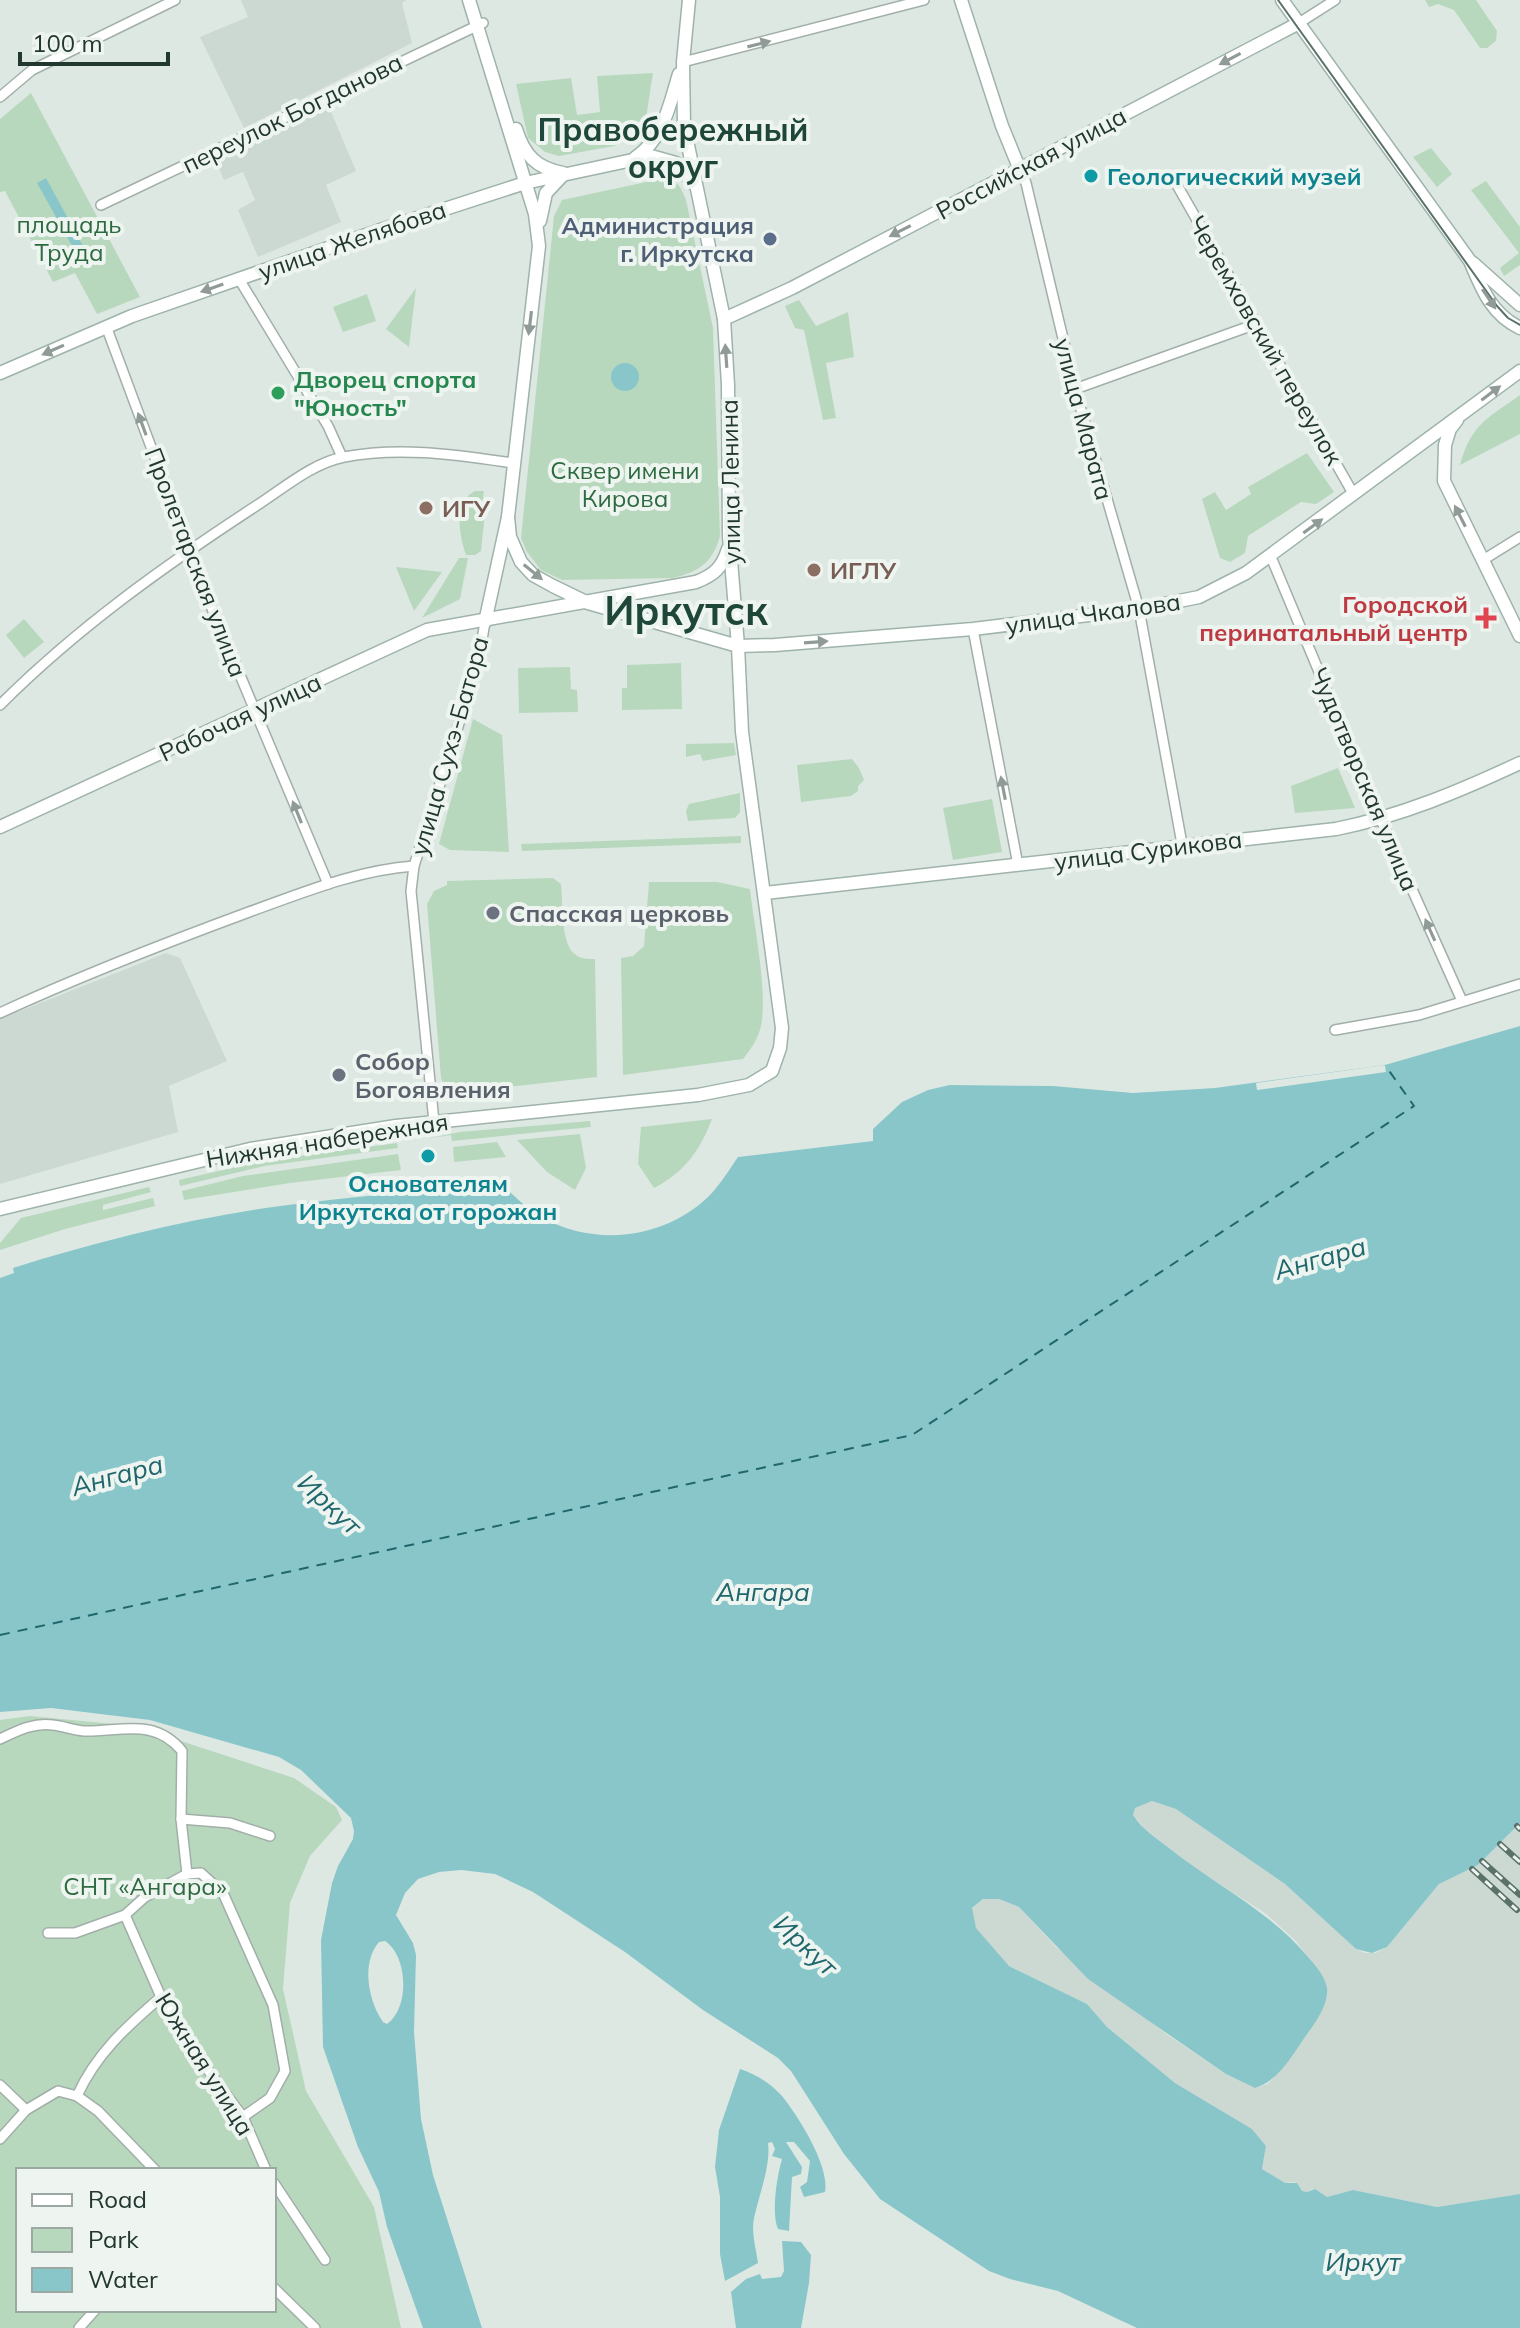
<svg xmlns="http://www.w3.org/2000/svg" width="1520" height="2328" font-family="Mulish,sans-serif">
  <rect width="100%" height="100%" fill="#dee8e3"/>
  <g fill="#ccd8d2">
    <polygon points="241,0 407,0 402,3 412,43 244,128 200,37 248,17"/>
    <polygon points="329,107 356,171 326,185 341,222 258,257 238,210 255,200 243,172 224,180 214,156"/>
    <polygon points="166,953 180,958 227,1061 169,1086 178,1132 0,1184 0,1019"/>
    <polygon points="1152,1801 1176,1809 1285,1884 1356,1949 1365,1953 1376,1953 1387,1947 1439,1884 1478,1865 1520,1823 1520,2194 1437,2207 1353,2190 1327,2197 1312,2189 1307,2192 1302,2191 1295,2182 1285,2183 1262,2169 1266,2146 1252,2129 1175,2083 1107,2027 1087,2004 1009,1966 1001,1958 976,1928 972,1917 972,1909 983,1899 999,1899 1019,1907 1057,1948 1166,2034 1226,2074 1255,2088 1268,2084 1293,2055 1327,1987 1322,1976 1296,1941 1265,1913 1197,1870 1145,1829 1133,1815 1135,1808"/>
  </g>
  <g fill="#b8d8be" fill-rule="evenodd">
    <polygon points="1425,0 1476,0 1497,31 1496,41 1487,48 1480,48 1454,10 1438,4 1429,7"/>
    <polygon points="653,73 646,118 633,137 614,146 559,156 545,152 528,138 516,84 571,78 577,115 600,112 597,76"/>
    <polygon points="31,93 140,297 97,314 75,273 53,282 5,191 0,192 0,119"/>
    <polygon points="1431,148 1452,174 1437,187 1413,157"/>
    <path d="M660,179C677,179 680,185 686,200L713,328L720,536C713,562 699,572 673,578L562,580L541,570L527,552L521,538L554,216L562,200Z"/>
    <polygon points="1486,181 1520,227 1520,265 1504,276 1500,268 1519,253 1471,190"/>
    <polygon points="416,288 409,347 386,329"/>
    <polygon points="367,294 376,321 343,332 333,307"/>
    <polygon points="799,300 816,326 848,312 854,357 826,363 836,418 823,420 804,330 795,328 785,306"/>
    <path d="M1520,395V434L1460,465C1471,424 1488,418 1520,395Z"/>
    <polygon points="1307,453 1334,492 1316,504 1301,502 1248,536 1245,553 1230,562 1220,558 1202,499 1215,492 1226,510 1251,494 1248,487"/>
    <path d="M475,491H484L481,512L485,513L481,551L475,555H466C459,535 453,502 475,491Z"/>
    <polygon points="459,558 468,558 460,599 422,618"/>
    <polygon points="396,567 442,572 414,611"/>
    <polygon points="24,619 44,642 24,658 6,635"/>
    <polygon points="681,663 682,709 622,710 622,688 627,688 627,665"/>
    <polygon points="570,667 571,689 577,690 578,712 519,713 518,668"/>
    <polygon points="473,719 502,735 509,852 450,850 439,844"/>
    <polygon points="734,743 736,755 703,761 700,754 686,757 686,744"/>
    <polygon points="852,759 859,768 864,780 858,786 858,791 851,796 801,802 797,765"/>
    <polygon points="1338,768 1355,808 1295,813 1291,786"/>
    <polygon points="740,793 740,812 735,818 688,821 686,811 689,804"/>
    <polygon points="992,799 1002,852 953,860 943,808"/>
    <polygon points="741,836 741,843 522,851 521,844"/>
    <path d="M553,878L561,884C563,902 560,945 576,955C581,959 588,959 595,959L597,1077L447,1094L441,1078L427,904L434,891L447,885V881Z"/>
    <path d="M649,882H717L750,889C754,926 768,992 761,1026C758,1039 751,1049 743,1059L623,1075L621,958L633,956L644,946Z"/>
    <path d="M712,1119C700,1150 685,1172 654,1188L638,1164L641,1127Z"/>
    <polygon points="590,1121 591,1127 452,1141 451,1135 425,1139 460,1132"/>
    <polygon points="580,1134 586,1168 575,1190 547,1172 517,1140"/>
    <polygon points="497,1142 506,1157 454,1162 453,1147"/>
    <polygon points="397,1143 398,1148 264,1166 180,1186 179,1180 263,1161"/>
    <polygon points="398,1154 401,1170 290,1183 184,1200 182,1191 243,1176"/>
    <polygon points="149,1187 151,1192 103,1205 103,1210 153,1198 155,1206 65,1229 0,1250 0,1243 21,1218"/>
    <path d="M30,1716L135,1726L294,1778L336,1807L342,1820L310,1856L290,1903L283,1989L306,2091L374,2207L401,2328H0V1720ZM18,2170H274V2310H18Z"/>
  </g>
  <g fill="#89c6ca" fill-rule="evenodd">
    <polygon points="46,178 89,257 81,262 37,183"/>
    <circle cx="625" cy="377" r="14"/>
    <path d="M1520,1026V1823L1478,1865L1439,1884L1387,1947L1372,1953L1356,1949L1285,1884L1176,1809L1152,1801L1135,1808L1133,1815C1142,1829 1156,1838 1169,1848C1215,1885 1270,1911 1308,1957C1315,1965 1325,1976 1327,1988C1329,2005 1314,2024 1305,2037C1292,2056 1278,2081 1255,2088L1226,2074L1088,1979L1019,1907L999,1899H983L972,1908L976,1928L1009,1966L1087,2004L1107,2027L1175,2083L1252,2129L1266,2146L1262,2169L1285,2183H1297L1302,2191L1307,2192L1315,2189L1327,2197L1353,2190L1437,2207L1520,2194V2328H1137L1058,2291L1010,2279L989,2271L880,2199L844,2154L791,2071L778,2058L703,2010L625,1952L533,1892L495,1874L461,1870L439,1872L418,1879L405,1893L396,1915L413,1943L416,1955L414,2032L421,2119L433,2175L482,2328H423L387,2227L379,2192L358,2147L323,2047L321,1940L332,1883L338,1866L353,1839L354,1831L351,1818L301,1770L279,1757L150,1720L51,1708L0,1712V1278L14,1273L13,1268C102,1240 195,1217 288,1205C358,1196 430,1190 501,1183C514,1196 527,1209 543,1218C596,1247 665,1239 709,1196C720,1185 729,1170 738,1157L873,1141V1129L902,1102L928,1090L950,1085L1053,1086L1133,1093L1215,1088L1385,1065ZM385,1941C408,1956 410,2008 387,2024L383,2022C368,2000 361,1963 379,1942Z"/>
    <path d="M740,2069C756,2074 770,2083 782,2096C798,2116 830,2166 825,2192L804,2197L800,2187L807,2182L810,2161L794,2142H786L802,2167L801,2174L792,2177L789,2231L778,2229C771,2213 777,2176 782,2159L772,2156L775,2149L772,2142L768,2143C771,2165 759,2195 754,2218C751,2233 756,2248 758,2263L725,2281L720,2254V2197L715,2167L719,2130Z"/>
    <polygon points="782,2241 801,2242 811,2255 809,2283 801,2328 736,2328 731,2292 746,2279 760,2274 762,2279 781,2277 784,2271"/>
  </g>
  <polygon fill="#dee8e3" points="1385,1065 1386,1072 1257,1090 1256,1083"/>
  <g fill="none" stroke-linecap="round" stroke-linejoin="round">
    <polyline stroke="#20676d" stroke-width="2" stroke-dasharray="10 8" stroke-linecap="butt" points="0,1635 912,1435 1414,1106 1385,1065"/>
    <defs>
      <g id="street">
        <polyline points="1299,23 1335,0"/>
        <polyline points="683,62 924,0"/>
        <polyline points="0,97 32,70 175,0"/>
        <polyline points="1020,170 1026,183 1075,389 1139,609 1182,844"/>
        <polyline points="1177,185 1354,495"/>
        <polyline points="101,205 483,23"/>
        <polyline points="239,279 328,426 342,457"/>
        <polyline points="106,326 205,592 328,884"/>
        <polyline points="1075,389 1256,324"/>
        <polyline points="1271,557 1381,820 1462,1001"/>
        <polyline points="1483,560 1520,537"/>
        <polyline points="973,629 1018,865"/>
        <path d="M0,705C78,627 167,564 259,504C285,487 313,463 344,457C401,446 457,455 513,463"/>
        <path d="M0,1013C82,975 165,943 249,912C302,893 357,870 414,866"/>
        <polyline points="1335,1030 1419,1015 1520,984"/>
        <polyline points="434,1122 411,891 414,866 478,663 485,622"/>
        <path d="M0,1739C17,1731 34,1722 53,1725C63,1726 73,1730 84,1731C120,1732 154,1717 182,1751L181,1819"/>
        <polyline points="187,1874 201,1873 223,1893 273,2005 285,2071 270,2098 243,2117"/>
        <polyline points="125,1915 161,1997 208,2070 243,2117 266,2170"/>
        <polyline points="48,1933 75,1933 125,1915 145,1897 187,1874 181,1819 230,1823 270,1836"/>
        <polyline points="0,2085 26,2110"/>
        <polyline points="77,2096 98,2111 155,2170"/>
        <path d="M0,2139L26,2110L58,2091L77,2096C96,2054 126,2027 161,1997"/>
        <polyline points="274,2183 325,2260"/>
        <polyline points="274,2288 315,2328"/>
        <polyline points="79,2328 95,2310"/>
      </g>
      <g id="secondary">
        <polyline points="469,0 535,214 539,246 508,517 485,622"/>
        <polyline points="961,0 1002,126 1020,170"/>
        <path d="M1282,0L1470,261C1482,289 1491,314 1520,328"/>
        <path d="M516,129C524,155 536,168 563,173"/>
        <path d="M635,158C664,138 669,106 679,74"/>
        <polyline points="540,221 546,193 563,175"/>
        <polyline points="1473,263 1520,305"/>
        <polyline points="724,319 792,288 1299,23"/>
        <polyline points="0,373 132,316 383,229 525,183 651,156 676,163 694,184"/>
        <polyline points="1457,420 1450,429 1445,445 1444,481 1520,636"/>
        <polyline points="508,517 510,537 521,562 533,575 553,586 588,603 738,646 775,645 973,629 1139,609 1199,597 1246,573 1520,371"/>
        <path d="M0,827L427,630L696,582C714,575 722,568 728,549"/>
        <path d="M765,893L1336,829C1401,816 1460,791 1520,763"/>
        <polyline points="0,1209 250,1149 396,1126 698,1095 749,1085 772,1071 780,1048 782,1028 742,732 738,646 729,536 728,385 724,319 684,126 683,62 689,0"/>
      </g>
    </defs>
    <use href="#street" stroke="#a2afa9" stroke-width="12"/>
    <use href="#secondary" stroke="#9eb3aa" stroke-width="15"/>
    <use href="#street" stroke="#fff" stroke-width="9"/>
    <use href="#secondary" stroke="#fff" stroke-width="12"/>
    <polyline stroke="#5b726a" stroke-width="2" points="1278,0 1497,306 1508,318 1520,325"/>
    <defs>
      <g id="rail">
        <polyline points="1517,1826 1520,1829"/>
        <polyline points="1500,1844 1520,1862"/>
        <polyline points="1482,1861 1520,1895"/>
        <polyline points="1472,1869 1517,1910"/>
      </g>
    </defs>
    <use href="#rail" stroke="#5b726a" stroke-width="6"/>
    <use href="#rail" stroke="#eef5f1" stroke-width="3" stroke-dasharray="9" stroke-linecap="butt"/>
  </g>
  <defs><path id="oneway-solid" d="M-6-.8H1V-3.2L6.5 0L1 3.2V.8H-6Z" transform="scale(2)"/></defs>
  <g fill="#909b97">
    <use href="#oneway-solid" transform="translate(759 44) rotate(-14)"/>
    <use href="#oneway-solid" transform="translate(1230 59) rotate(152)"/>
    <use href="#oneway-solid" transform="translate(900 231) rotate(153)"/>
    <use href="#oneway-solid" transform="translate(212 288) rotate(161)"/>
    <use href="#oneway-solid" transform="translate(1489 299) rotate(56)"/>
    <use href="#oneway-solid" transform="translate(530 323) rotate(97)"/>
    <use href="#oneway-solid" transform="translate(53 350) rotate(156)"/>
    <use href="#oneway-solid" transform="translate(726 356) rotate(-94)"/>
    <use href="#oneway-solid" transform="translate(1491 393) rotate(-37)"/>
    <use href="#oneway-solid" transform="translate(142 424) rotate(-110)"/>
    <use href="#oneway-solid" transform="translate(1460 516) rotate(-117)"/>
    <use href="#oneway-solid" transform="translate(1313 526) rotate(-36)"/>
    <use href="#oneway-solid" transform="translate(533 572) rotate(39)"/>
    <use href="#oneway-solid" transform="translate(816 642) rotate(-4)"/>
    <use href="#oneway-solid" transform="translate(1003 788) rotate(-101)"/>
    <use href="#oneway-solid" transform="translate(297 812) rotate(-112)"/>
    <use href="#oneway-solid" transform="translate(1430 930) rotate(-114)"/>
  </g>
  <g fill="#0f9aa8" stroke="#eef5f1" stroke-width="3">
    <circle cx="1091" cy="176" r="8"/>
    <circle cx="428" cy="1156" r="8"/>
  </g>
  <circle fill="#5c6f8a" stroke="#eef5f1" stroke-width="3" cx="770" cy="239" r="8"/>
  <circle fill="#2e9e5b" stroke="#eef5f1" stroke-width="3" cx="278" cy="393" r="8"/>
  <g fill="#8d6e63" stroke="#eef5f1" stroke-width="3">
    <circle cx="426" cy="508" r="8"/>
    <circle cx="814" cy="570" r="8"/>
  </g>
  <path fill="#e0444e" stroke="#eef5f1" stroke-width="3" d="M1482 606h8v8h8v8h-8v8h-8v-8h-8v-8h8z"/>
  <g fill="#6b7280" stroke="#eef5f1" stroke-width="3">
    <circle cx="493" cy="913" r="8"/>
    <circle cx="339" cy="1075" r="8"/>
  </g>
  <g text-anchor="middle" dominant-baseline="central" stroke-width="8" stroke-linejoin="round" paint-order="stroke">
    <g font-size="24" fill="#21372f" stroke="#eef5f1">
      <text transform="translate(292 113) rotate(-26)">переулок Богданова</text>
      <text transform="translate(1031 163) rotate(-28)">Российская улица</text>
      <text transform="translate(352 240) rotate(-19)">улица Желябова</text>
      <text transform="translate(1266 340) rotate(60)">Черемховский переулок</text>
      <text transform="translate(1084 419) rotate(75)">улица Марата</text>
      <text transform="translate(730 482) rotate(-91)">улица Ленина</text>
      <text transform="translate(196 562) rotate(69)">Пролетарская улица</text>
      <text transform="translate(1093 613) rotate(-8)">улица Чкалова</text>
      <text transform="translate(240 717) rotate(-25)">Рабочая улица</text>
      <text transform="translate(449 746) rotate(-74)">улица Сухэ-Батора</text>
      <text transform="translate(1365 779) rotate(67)">Чудотворская улица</text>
      <text transform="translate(1148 850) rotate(-7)">улица Сурикова</text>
      <text transform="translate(327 1140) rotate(-9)">Нижняя набережная</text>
      <text transform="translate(205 2064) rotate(58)">Южная улица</text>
    </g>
    <g font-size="24" font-weight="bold" fill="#0d838f" stroke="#eef5f1" text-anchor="start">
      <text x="1107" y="176">Геологический музей</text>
      <text x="428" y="1183" text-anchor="middle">Основателям<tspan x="428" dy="28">Иркутска от горожан</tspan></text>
    </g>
    <g font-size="24" fill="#2e6a40" stroke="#eef5f1">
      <text x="69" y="224">площадь<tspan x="69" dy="28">Труда</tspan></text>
      <text x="625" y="470">Сквер имени<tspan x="625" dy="28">Кирова</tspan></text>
      <text x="145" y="1886">СНТ «Ангара»</text>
    </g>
    <g font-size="24" font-weight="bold" fill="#4e5e75" stroke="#eef5f1" text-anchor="end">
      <text x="754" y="225">Администрация<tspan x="754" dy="28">г. Иркутска</tspan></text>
    </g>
    <g font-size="24" font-weight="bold" fill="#27864d" stroke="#eef5f1" text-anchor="start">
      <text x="294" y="379">Дворец спорта<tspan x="294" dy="28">"Юность"</tspan></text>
    </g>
    <g font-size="24" font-weight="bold" fill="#785e54" stroke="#eef5f1" text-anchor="start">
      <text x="442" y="508">ИГУ</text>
      <text x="830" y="570">ИГЛУ</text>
    </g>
    <g font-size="24" font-weight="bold" fill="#be3a42" stroke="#eef5f1" text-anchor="end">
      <text x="1468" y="604">Городской<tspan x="1468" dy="28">перинатальный центр</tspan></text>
    </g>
    <g font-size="24" font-weight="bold" fill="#5b616d" stroke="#eef5f1" text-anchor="start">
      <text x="509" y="913">Спасская церковь</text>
      <text x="355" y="1061">Собор<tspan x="355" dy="28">Богоявления</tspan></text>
    </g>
    <g font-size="26" font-style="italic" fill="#20676d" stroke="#eef5f1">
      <text transform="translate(1320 1258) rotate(-16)">Ангара</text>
      <text transform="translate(117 1475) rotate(-15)">Ангара</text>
      <text transform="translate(330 1504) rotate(43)">Иркут</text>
      <text x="763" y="1591">Ангара</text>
      <text transform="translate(806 1945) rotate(43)">Иркут</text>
      <text x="1363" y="2261">Иркут</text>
    </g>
    <g font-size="32" font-weight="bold" fill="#1f4739" stroke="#eef5f1">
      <text x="673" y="129">Правобережный<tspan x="673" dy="37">округ</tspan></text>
    </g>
    <g font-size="40" font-weight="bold" fill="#1f4739" stroke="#eef5f1">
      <text x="686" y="610">Иркутск</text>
    </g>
  </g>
  <rect x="16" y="2168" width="260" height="144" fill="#eef5f1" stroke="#9ca9a3" stroke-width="2"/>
  <rect x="32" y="2194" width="40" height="12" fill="#ffffff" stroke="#9ca9a3" stroke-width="2"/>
  <text x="88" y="2208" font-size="24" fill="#21372f">Road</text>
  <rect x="32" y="2228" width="40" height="24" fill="#b8d8be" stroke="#9ca9a3" stroke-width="2"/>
  <text x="88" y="2248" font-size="24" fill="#21372f">Park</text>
  <rect x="32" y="2268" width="40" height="24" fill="#89c6ca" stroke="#9ca9a3" stroke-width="2"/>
  <text x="88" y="2288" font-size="24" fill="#21372f">Water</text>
  <path d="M20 52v12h148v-12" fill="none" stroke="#21372f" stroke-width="4"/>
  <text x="32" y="52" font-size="24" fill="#21372f" stroke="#eef5f1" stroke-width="6" paint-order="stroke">100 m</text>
</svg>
